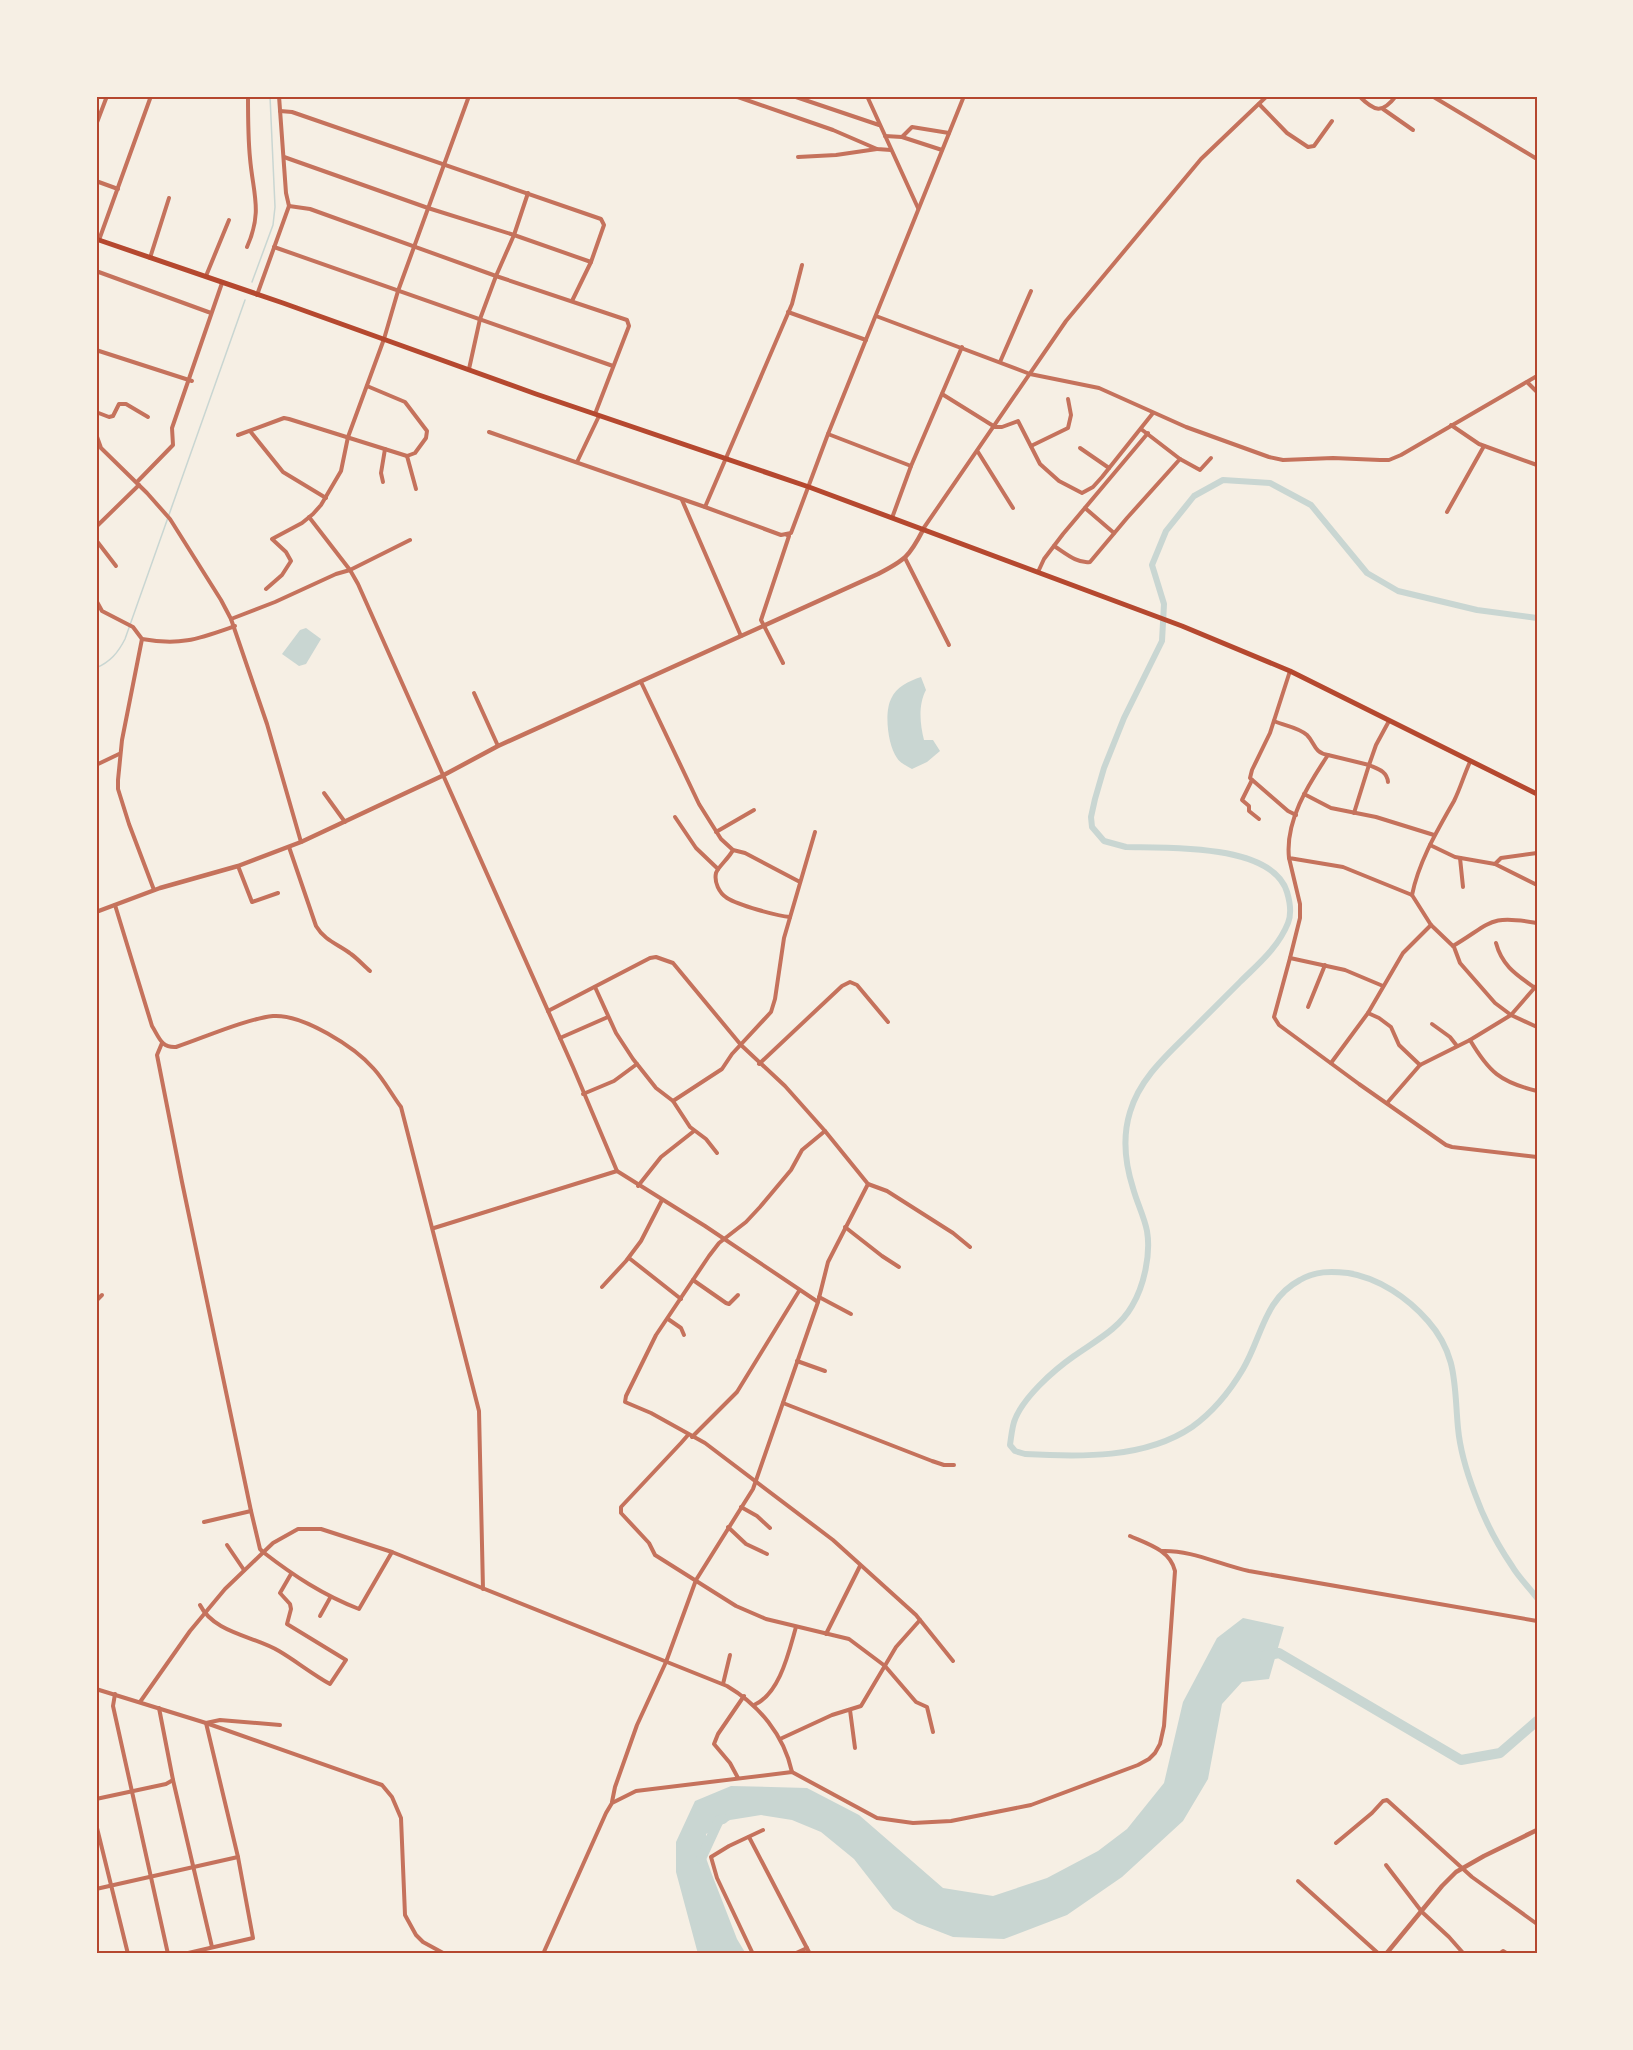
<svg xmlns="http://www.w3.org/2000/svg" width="1633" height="2050" font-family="'Archivo Narrow',sans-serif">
  <rect width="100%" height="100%" fill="#f6efe4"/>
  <g fill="#c9d6d2">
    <polygon points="306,628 321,639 306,664 299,666 282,654 300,630"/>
    <path d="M921,677L926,690C918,705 920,724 924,740H933L940,751L927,762L912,769C907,766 900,763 897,758C888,746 884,713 891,699C896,687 909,681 921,677Z"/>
    <polygon points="1243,1618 1284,1627 1269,1679 1242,1682 1222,1704 1208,1779 1183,1821 1122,1877 1067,1915 1004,1939 953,1937 917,1923 893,1909 854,1859 821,1832 792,1820 761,1815 730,1820 706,1834 706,1858 711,1872 737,1939 746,1954 698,1954 676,1872 676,1842 695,1801 731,1786 807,1788 859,1815 943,1888 993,1896 1047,1878 1098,1851 1127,1829 1164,1783 1183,1702 1217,1638"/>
  </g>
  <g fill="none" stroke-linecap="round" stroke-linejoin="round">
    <g stroke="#c9d6d2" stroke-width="1.5">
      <polyline points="252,282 273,225 275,207 270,96"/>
      <path d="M96,668C110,662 118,653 125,639L245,300"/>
    </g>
    <path stroke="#c9d6d2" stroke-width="6" d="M1537,618L1477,610L1398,591L1367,573L1311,505L1270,483L1223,480L1194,496L1166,531L1152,565L1164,604L1162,641L1124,718L1104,768L1095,799L1091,817L1092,827L1104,841L1126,847C1166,848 1272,843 1287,892C1290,902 1292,913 1288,923C1278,948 1258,964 1240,982C1224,998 1208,1014 1192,1030C1167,1055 1140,1078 1130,1112C1122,1138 1125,1163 1133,1188C1137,1203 1144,1216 1147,1231C1151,1254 1144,1286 1132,1306C1119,1329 1095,1341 1074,1356C1054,1370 1022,1398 1014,1422C1012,1429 1011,1437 1010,1445L1015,1451L1025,1454C1080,1457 1145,1459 1192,1427C1213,1412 1230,1391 1243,1369C1262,1337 1264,1299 1300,1280C1316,1271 1330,1271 1348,1273C1379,1278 1408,1298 1428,1321C1458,1355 1454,1386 1458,1428C1460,1450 1467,1473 1475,1494C1484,1519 1497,1544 1512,1566C1519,1578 1529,1587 1537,1598"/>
    <g stroke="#c9d6d2" stroke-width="10">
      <polyline points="1264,1656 1279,1653 1461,1760 1500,1753 1537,1721"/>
      <polyline points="701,1859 719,1820 723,1819"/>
    </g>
    <g stroke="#c5725c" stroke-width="4">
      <polyline points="735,96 833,130 877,149 891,150"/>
      <polyline points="793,96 879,125"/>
      <polyline points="867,96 918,208"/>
      <polyline points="1310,96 1312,97"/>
      <path d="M1359,96C1375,112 1382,114 1396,96"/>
      <polyline points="1432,96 1537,159"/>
      <polyline points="1259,104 1287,133 1308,147 1314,146 1332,121"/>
      <polyline points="1383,109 1413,130"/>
      <polyline points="280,111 292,112 601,219 604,225 591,262 572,301"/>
      <polyline points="96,125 107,96"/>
      <polyline points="885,136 902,137 942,150"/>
      <polyline points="902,137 912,127 949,133"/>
      <polyline points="284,157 428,208 514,235 591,262"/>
      <polyline points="798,157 836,155 877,149"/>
      <polyline points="96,181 118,189"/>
      <polyline points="289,206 310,209 496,276 627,320 629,326 595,414"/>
      <polyline points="99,240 151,96"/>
      <path d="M247,247C263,211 253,194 250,158C248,138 248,117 248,96"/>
      <polyline points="274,247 613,366"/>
      <polyline points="150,258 169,198"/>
      <polyline points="96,271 211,313"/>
      <polyline points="206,276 229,220"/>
      <polyline points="257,295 289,206 286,193 279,96"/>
      <polyline points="788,312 866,340"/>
      <polyline points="876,316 1030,374 1099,388 1186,427 1269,457 1283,460 1333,458 1380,460 1389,460 1401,455 1537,376"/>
      <polyline points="96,350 192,381"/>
      <polyline points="1000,362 1031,291"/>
      <polyline points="469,369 480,319 496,276 514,235 528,193"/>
      <polyline points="1527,382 1537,392"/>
      <polyline points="942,394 995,427 1002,427 1018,421 1040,464 1059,481 1082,493 1093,487 1102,477 1153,413"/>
      <polyline points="96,412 109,417 113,416 119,404 126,404 148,417"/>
      <polyline points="1451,425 1479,444 1537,465"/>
      <polyline points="250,431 283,472 326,498"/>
      <polyline points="489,432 705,507 781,535 791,533 828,434 964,96"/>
      <polyline points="96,434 101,448 147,493 170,519 221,600 231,619 267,724 301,842"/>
      <polyline points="828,434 911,466"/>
      <polyline points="238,435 284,418 289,419 407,456 415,453 426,438 427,431 405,402 367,386"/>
      <polyline points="1031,446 1068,428 1071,415 1068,399"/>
      <polyline points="1080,448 1109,468"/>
      <polyline points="978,452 1013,508"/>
      <polyline points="407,456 416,489"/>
      <polyline points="1180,459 1200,470 1211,458"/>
      <polyline points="577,462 599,416"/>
      <polyline points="137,482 173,445 172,428 222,283"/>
      <polyline points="383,482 381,473 385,449"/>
      <polyline points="682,500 741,636"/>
      <polyline points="705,507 792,304 802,265"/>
      <polyline points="1085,508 1114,533"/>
      <polyline points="1447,512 1484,446"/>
      <polyline points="309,517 350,570 358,584 573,1067 617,1171 705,1226 818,1302"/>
      <polyline points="892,518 911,466 962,347"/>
      <polyline points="96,527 139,485"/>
      <polyline points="923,529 1066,321 1201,159 1267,96"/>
      <polyline points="96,540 116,566"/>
      <path d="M1054,546C1064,552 1077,564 1090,562L1127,518L1180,459L1141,429"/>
      <polyline points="905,558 949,645"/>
      <polyline points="1038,572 1044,559 1063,534 1148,433"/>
      <polyline points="266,589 282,575 291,561 286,552 272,539 302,523 313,514 321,505 341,471 348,437 384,339 398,291 469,96"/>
      <path d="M96,600L102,611L133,627L142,639C181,646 198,639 235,626"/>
      <polyline points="231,619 275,602 336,574 350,570 410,540"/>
      <polyline points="142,639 122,740 118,780 118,789 129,824 154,890"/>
      <polyline points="783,663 761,620 789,536 787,535"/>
      <polyline points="1290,671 1270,733 1252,770 1250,778 1288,811 1296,815"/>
      <polyline points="641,682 699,804 721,839 733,850 745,853 800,882"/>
      <polyline points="474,693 498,746"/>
      <path d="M1274,721C1285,726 1298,727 1307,735C1315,743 1314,753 1328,755"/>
      <path d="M1389,721L1376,745L1369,765L1328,755C1308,785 1285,821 1289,858L1343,867L1412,895L1431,925L1454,947L1460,963L1495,1003L1511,1015L1537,1027"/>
      <polyline points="96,765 119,754"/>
      <polyline points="1252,780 1242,800 1249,806 1249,811 1259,819"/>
      <polyline points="324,793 345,822"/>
      <polyline points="1304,794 1331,808 1376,817 1434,835"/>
      <path d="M1354,813L1369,765C1378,769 1387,771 1388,782"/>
      <polyline points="675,817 696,848 718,869"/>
      <polyline points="716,832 754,810"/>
      <polyline points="1430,845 1455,857 1495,864"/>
      <path d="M289,847L316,926C325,941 338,944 351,954C358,959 364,966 370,971"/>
      <path d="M733,850C729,858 718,867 716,873C714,882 719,893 727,898C738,905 777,916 790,917"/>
      <polyline points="1537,853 1501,858 1495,864 1537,885"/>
      <polyline points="1289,858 1300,904 1300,918 1290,958"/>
      <polyline points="1460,858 1463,887"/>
      <polyline points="238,866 252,902 278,893"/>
      <path d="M1412,895C1419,861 1437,831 1454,801C1460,789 1464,775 1470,762"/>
      <path d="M115,905L152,1026C159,1037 161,1048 176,1047C203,1038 246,1019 273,1016C303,1014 355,1047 374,1069C384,1080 392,1095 401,1107L479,1411L483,1589"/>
      <path d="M1496,943C1502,966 1517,975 1535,988"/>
      <path d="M1453,946C1492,923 1488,914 1537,923"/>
      <polyline points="1383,986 1345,970 1290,958 1274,1017 1279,1025 1359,1084 1446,1145 1452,1147 1537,1157"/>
      <polyline points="595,987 616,1033 633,1059 656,1088 673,1101 690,1127 706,1139 717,1153"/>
      <polyline points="1308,1007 1325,965"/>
      <polyline points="548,1011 650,958 656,957 673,963 741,1045 785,1086 825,1131 868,1184 887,1191 953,1233 970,1247"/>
      <polyline points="1368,1013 1379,1018 1391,1027 1399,1045 1420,1065"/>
      <polyline points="1432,1024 1450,1037 1457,1046"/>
      <polyline points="560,1038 608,1017"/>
      <path d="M1470,1040C1489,1072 1500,1082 1537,1091"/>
      <polyline points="162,1043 157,1055 182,1182 251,1511"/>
      <polyline points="1331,1063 1368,1013 1403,953 1431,925"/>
      <polyline points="759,1064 842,986 850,982 857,985 888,1022"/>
      <polyline points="583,1094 614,1081 637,1064"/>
      <polyline points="673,1101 722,1069 732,1054 771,1012 775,999 784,938 815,832"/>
      <polyline points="1387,1103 1420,1065 1470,1040 1511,1015 1537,985"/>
      <polyline points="825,1131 802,1150 791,1170 760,1207 746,1222 719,1243 709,1256 656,1335 626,1396 625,1402 651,1413 705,1443 833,1540 916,1615 953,1661"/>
      <polyline points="638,1186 661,1157 694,1131"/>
      <polyline points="845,1227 882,1256 899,1267"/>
      <polyline points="434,1228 617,1171"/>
      <polyline points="629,1258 681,1299"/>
      <polyline points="693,1280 726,1303 729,1304 738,1295"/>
      <polyline points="602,1287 626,1261 641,1241 662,1200"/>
      <polyline points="819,1297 851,1314"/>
      <polyline points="96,1301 102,1295"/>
      <polyline points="668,1319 681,1328 684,1335"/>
      <polyline points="797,1361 825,1371"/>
      <polyline points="783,1403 932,1461 944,1465 954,1465"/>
      <polyline points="688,1435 681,1443 621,1507 621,1513 649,1543 655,1555 736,1606 766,1619 849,1639 885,1666 916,1702 927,1707 933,1732"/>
      <polyline points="692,1437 737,1392 799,1291"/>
      <polyline points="741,1507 757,1516 770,1528"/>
      <path d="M204,1522L251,1511L260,1549L263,1552C294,1576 323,1595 359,1609L392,1552"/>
      <polyline points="728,1527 746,1544 767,1554"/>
      <polyline points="227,1545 244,1570"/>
      <path d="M1162,1551C1192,1550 1220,1565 1249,1571L1537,1621"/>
      <path d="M200,1605C214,1633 254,1636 279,1651C296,1661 312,1674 330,1684L346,1660L287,1624L291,1609L290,1604L280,1593L291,1574"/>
      <polyline points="320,1616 330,1598"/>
      <polyline points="826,1634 860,1566"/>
      <polyline points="723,1684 730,1655"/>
      <polyline points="96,1689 206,1723 382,1785 392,1797 401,1818 405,1915 416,1935 423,1942 445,1954"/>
      <polyline points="115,1694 113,1706 168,1954"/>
      <path d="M140,1702L190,1631L225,1589L273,1543L298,1529H321L392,1552L727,1686C759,1705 784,1735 792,1772"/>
      <path d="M754,1705C780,1694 789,1651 796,1627"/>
      <polyline points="159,1708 173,1780 212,1947"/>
      <polyline points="850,1710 855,1748"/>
      <polyline points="780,1739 832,1715 861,1706 896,1647 920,1620"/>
      <polyline points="738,1778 730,1763 714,1744 718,1734 744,1696"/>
      <polyline points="96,1799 166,1784 173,1780"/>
      <polyline points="612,1802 615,1787 637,1725 666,1662 696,1580 753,1489 818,1302 828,1262 868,1184"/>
      <polyline points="96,1824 128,1954"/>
      <polyline points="749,1837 810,1954"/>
      <polyline points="1336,1843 1372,1813 1383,1801 1387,1800 1472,1877 1537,1924"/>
      <polyline points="1386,1865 1422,1912 1449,1937 1464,1954"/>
      <polyline points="1298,1881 1379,1954"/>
      <polyline points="96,1889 238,1857"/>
      <polyline points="184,1954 253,1938 238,1857 206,1723 220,1720 280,1725"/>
      <path d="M543,1954L606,1813L612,1803L636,1791L792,1772L877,1818L913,1823L951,1821L1031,1805L1138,1765L1149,1759L1155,1753L1160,1744L1164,1726L1175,1571C1170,1550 1148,1544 1130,1536"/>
      <polyline points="753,1954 717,1878 711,1857 729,1846 763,1830"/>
      <polyline points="794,1954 807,1948"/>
      <polyline points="1499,1954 1503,1951 1508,1954"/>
    </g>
    <g stroke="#c5725c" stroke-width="4.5">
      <path d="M96,912L160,888L238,866L301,842L442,776L498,746L878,574C905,560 909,557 923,530"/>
      <polyline points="1386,1954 1442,1886 1456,1872 1484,1856 1537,1830"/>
    </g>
    <polyline stroke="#b5482f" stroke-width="5" points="96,239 283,303 536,394 809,487 1182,626 1290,671 1537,794"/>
  </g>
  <rect width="1633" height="2050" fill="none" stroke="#f6efe4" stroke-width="195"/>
  <rect x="98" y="98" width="1438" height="1854" fill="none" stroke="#b5482f" stroke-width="2"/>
</svg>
